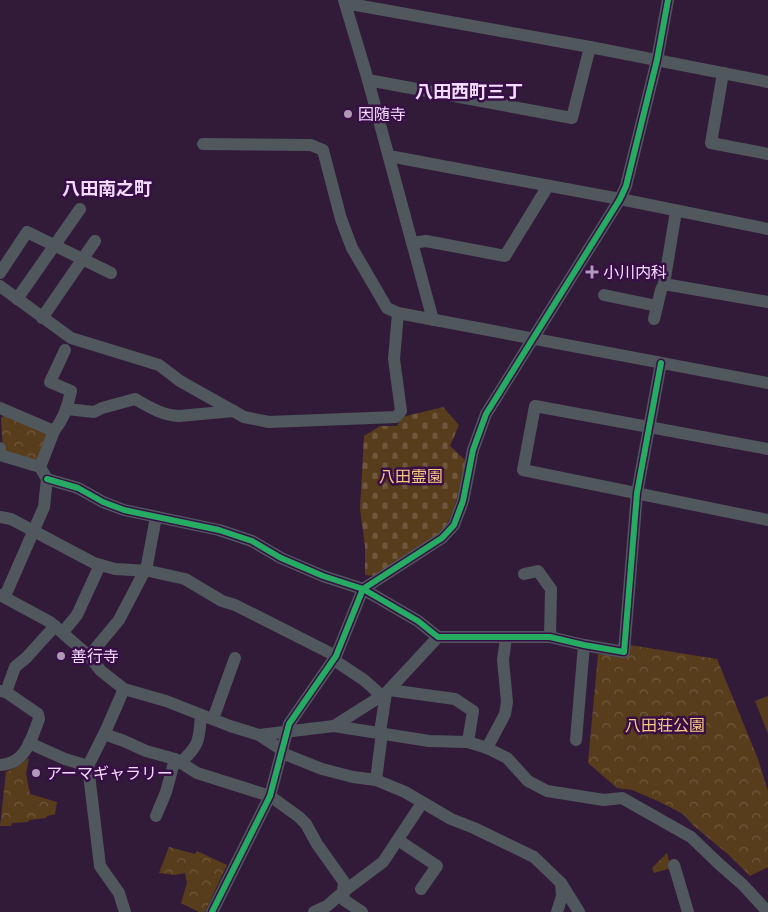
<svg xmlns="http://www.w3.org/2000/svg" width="768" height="912" font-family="'Archivo Narrow','Noto Sans JP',sans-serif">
  <defs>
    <pattern id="cemetery-stones" width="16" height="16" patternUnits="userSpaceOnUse" patternTransform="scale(1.25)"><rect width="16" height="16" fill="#573d1c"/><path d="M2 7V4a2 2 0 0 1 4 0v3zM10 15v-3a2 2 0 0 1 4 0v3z" fill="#70583e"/></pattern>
    <pattern id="park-crowns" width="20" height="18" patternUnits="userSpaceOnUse" patternTransform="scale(1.25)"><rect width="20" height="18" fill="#573d1c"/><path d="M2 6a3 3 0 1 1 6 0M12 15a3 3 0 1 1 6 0" fill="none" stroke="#70583e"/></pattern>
  </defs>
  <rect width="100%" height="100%" fill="#321b39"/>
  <path fill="url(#cemetery-stones)" d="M443,407L459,425L450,446L466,461C461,480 457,507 447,524C437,540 393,564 375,576L365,575V546L360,509L364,436L380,426H397L402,417Z"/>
  <g fill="url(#park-crowns)">
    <polygon points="7,414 46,433 48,437 39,461 3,450 1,418"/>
    <polygon points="630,645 717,659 758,759 768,791 768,867 750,876 730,856 694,826 683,814 660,802 632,790 617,788 588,763 598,654 627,656"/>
    <polygon points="29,758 26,774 30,794 57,802 55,814 47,816 46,818 29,820 28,822 12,823 11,826 0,826 6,772 16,767"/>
    <polygon points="169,847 195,854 197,851 227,865 205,912 199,912 181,903 187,883 185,873 175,875 159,873"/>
    <polygon points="667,853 671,868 654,873 652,868"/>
  </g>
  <polygon fill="#573d1c" points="768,696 768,734 755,701"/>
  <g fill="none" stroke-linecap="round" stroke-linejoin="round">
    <g stroke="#50585d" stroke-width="12">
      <polyline points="344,0 368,80 433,320"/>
      <polyline points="345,3 590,47 768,82"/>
      <polyline points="723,73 711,143 768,154"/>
      <polyline points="368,80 572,118 590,47"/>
      <polyline points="203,144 311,145 323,150 341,219 352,248 387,308 398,313 768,383"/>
      <polyline points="389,156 620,199 768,229"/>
      <polyline points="676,211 664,284 768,302"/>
      <polyline points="412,243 426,241 505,256 548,186"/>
      <polyline points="0,273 27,232 111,273"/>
      <polyline points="0,286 71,338 159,365 180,381 244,417 269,422 396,417 401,411 394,359 398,313"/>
      <polyline points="604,295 657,306"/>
      <polyline points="17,299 80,209"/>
      <polyline points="42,318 95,241"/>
      <polyline points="654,319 661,290 664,284"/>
      <polyline points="0,408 54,431 40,467"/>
      <path d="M67,409L94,412L102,408L135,399C149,407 162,415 179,416L234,411"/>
      <path d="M54,431C64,419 68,406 71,391L50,382L65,350"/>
      <polyline points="0,448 0,455 40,467 47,479 44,507 5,596"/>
      <polyline points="768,449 535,406 523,470 768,520"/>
      <polyline points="47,479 78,488 103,502 124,510 219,530 252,541 281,558 323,576 363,589 418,621 438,637 550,637 584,645 624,652 637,493 661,363"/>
      <polyline points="0,517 11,519 94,563 115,569 149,571 185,579 222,601 235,605 336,656"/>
      <polyline points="524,574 538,571 551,589 550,637"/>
      <polyline points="0,595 50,622 89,656 101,671 124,689 166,701 230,726 259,735 282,750"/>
      <polyline points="63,632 77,615 100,565"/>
      <polyline points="89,656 119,620 144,572 147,565 156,517"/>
      <polyline points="334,660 364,680 382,696"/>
      <polyline points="389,690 455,699 473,711 468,742"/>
      <polyline points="0,691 6,692 15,667 26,658 55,626"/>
      <polyline points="213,719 235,658"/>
      <polyline points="334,726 386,693"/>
      <polyline points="380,732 386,693 438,637"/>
      <polyline points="104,734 124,741 146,751 175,759 197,773 270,796 299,817 306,824 317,844 344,882 343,892 344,900 362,912"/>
      <polyline points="259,735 334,726 429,741 468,742 487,748 507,758 528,781 547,791 604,800 622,798 682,832 691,837 718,863 743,885 768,912"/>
      <polyline points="576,740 584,645"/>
      <polyline points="29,743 65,759 88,766 100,866 119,893 125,912"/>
      <polyline points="487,748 505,714 507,702 503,660 506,638"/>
      <polyline points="282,753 322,769 353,777 376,780 405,792 451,819 474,828 534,857 561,883 579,912"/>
      <path d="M180,763C200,745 199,740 201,715"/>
      <path d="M0,765C26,764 31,739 39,719L38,714L6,692"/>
      <polyline points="88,766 106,730 124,689"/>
      <polyline points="376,780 382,733"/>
      <polyline points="156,816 166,792 175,759"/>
      <polyline points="398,840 437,866 421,889"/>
      <polyline points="674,865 688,912"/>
      <polyline points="212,912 270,796 289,724 336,656 363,589 442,538 454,525 463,501 473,450 486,414 620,199 626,186 657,60 668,0"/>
      <polyline points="314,912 327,906 343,892 383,862 422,803"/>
      <polyline points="557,912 562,896 561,883"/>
    </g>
    <defs>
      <g id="cycleway">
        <polyline points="47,479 78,488 103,502 124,510 219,530 252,541 281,558 323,576 363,589 418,621 438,637 550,637 584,645 624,652 637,493 661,363"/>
        <polyline points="212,912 270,796 289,724 336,656 363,589 442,538 454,525 463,501 473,450 486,414 620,199 626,186 657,60 668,0"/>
      </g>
    </defs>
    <use href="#cycleway" stroke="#380e46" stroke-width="9"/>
    <use href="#cycleway" stroke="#26ab63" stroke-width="6"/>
  </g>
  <g fill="#af98b8" stroke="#380e46" stroke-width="2">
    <circle cx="348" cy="114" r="5"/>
    <path d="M589.5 264.5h5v5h5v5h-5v5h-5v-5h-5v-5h5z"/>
    <circle cx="61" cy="656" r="5"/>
    <circle cx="36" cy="773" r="5"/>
  </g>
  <g text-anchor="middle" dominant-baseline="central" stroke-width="5" stroke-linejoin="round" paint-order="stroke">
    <g font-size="16" fill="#f3dbfd" stroke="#380e46" text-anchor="start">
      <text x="358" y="114">因随寺</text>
      <text x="603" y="272">小川内科</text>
      <text x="71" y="656">善行寺</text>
      <text x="46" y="773">アーマギャラリー</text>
    </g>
    <g font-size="16" fill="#f8c983" stroke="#380e46">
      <text x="411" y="476">八田霊園</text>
      <text x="665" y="725">八田荘公園</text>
    </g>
    <g font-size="18" font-weight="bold" fill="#f3dbfd" stroke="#380e46">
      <text x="469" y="91">八田西町三丁</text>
      <text x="107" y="188">八田南之町</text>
    </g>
  </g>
</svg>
